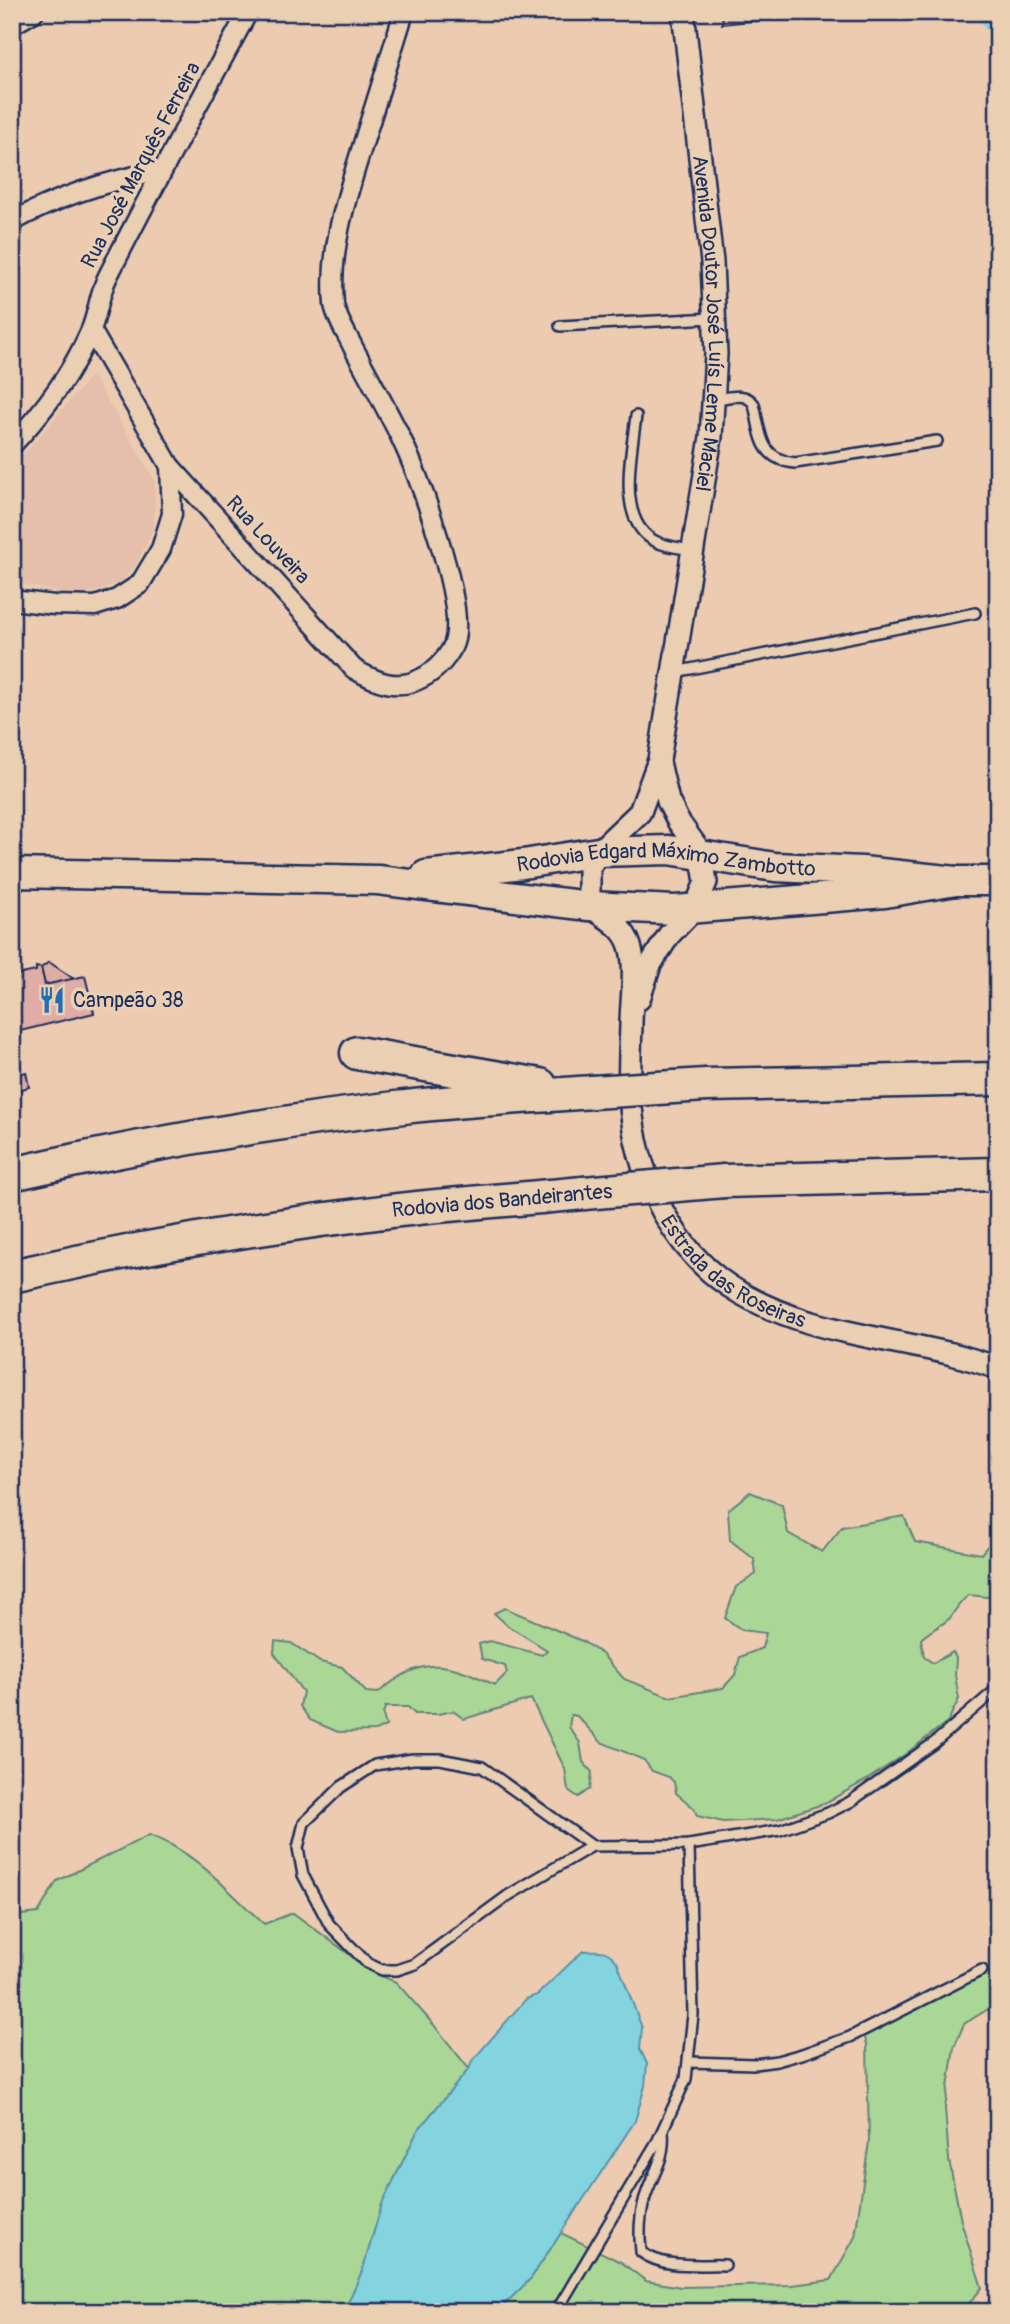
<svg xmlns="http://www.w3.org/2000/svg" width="1010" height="2324" font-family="Pangolin,sans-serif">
  <rect width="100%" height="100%" fill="#edcbb1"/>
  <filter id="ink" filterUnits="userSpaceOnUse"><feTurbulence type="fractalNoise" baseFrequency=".0143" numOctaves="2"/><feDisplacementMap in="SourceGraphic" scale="14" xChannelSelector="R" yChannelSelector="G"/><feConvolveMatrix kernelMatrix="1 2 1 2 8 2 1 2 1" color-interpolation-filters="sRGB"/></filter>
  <g filter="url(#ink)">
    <polygon fill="#e5bfac" points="92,375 155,480 154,528 136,565 122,581 103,589 87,594 68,594 12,582 12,468"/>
    <g fill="#abd796" stroke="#63837a" stroke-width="2">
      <path d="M750,1492L782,1505L788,1533L822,1552L842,1527L904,1516L915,1542L981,1554L998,1533V1595L987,1597L969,1595C958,1603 957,1609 950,1618C943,1625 930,1630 921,1639L924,1657L933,1663L953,1652L956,1658L955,1675L959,1699L948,1721L907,1753L865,1781L823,1804L777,1819L723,1822L697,1816L694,1808L676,1793L674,1782L669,1777L652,1771L644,1760L601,1742L577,1716L571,1715L569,1727L580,1743L583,1762L592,1772L590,1789L578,1797L568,1790L565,1769L531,1699L464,1719L453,1711L438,1714H415L408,1707H385L383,1715L386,1726L375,1731L338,1732L310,1720L300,1706L303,1692L274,1653L275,1641L291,1643L320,1662L342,1667L366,1692L378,1693C423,1655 445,1661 495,1685L507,1673L505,1666L482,1659L479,1644L490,1641L542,1655L547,1650L508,1626L494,1613L505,1608L582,1641L602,1654L624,1679L670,1697L723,1688L735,1675L740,1657L762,1648L766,1633L742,1630L725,1618L736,1587L756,1574L754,1559L730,1540L728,1510Z"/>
      <path d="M149,1835C197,1852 227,1891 264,1924L293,1913L376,1974L396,1982L433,2024L469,2069L418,2130L382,2204L363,2269L344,2312H12V1916L38,1913L57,1881Z"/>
      <polygon points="992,1967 998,1978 998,2003 964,2024 954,2047 945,2108 949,2160 961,2221 982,2288 962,2312 497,2312 531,2278 561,2233 621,2262 646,2281 681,2287 792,2285 831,2280 855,2237 869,2142 867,2044 863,2032"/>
    </g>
    <path fill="#84d4e0" stroke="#5a92ac" stroke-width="2" d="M583,1951C599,1951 607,1948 617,1962L642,2028L640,2049L647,2064L645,2086L635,2121L531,2278L497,2312H344L363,2269L382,2204L418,2130L469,2069L472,2061L526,1999L537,1995Z"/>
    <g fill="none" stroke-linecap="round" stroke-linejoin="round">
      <polyline stroke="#84d4e0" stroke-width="33" points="995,12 998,19"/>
    </g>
    <g fill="#dfada6" stroke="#1b2f5e" stroke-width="2">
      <polygon points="723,12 842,12 722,24"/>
      <polygon points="49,962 74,979 45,985 41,968"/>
      <polygon points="36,967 41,968 45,985 85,976 94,1013 12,1033 12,976 36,971"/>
      <polygon points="26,1072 29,1087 12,1092 12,1076"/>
    </g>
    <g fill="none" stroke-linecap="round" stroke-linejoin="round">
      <defs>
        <g id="service">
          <polyline points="560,326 713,318"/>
          <path d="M715,399C728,398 745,391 754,404C761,434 759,459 795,463L937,441"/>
          <path d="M636,416C632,452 614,525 659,543C669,547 681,548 692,550"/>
          <polyline points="675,672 975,613"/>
          <polyline points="592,1846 509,1895 415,1964 397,1970 382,1970 367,1963 329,1924 303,1875 298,1848 304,1823 341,1787 375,1765 413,1759 440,1759 482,1767 592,1846 689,1845 780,1830 828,1813 850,1802 934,1743 998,1688"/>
          <polyline points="689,2062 755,2064 777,2061 802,2054 850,2037 982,1970"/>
          <path d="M663,2131C666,2161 651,2175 644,2201C639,2219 639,2234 641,2252C664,2269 697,2264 725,2265"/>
          <polyline points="556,2312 658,2140 686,2079 693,2015 689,1845"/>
        </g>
        <g id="minor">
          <polyline points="12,25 34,12"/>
          <path d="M12,222C58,196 111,180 162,170"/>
          <path d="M91,330L170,466L354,669C376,682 398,691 422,678C436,671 452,654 455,639C464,597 419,476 400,436C385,406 369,377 353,347C347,334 336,318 334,304C329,248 347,196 363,144C377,100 390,56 404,12"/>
          <path d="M12,445C44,411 71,375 90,332C98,314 99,293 108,276C153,187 200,100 248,12"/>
          <polyline points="12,600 54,605 95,606 117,599 140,584 161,549 172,514 170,466"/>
        </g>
        <g id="tertiary">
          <path id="s1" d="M683,12L712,262L716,354L711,437L659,760L640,812L598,852L589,868V906C605,917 624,926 630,946C637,968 631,1001 631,1025C630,1054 628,1087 632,1116C640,1181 674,1249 729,1286C795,1330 877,1336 952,1354C967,1358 983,1363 998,1368"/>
          <polyline points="639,999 650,965 669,935 695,908 706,882 701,853 678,821 668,801 659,762"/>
        </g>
        <g id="primary">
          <polyline points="12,873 378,880 589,906 675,910 885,893 956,881"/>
          <path id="s2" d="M426,875L523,864L598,852L669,850L775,867L862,871L956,881H998"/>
        </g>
        <g id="motorway">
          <polyline points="357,1053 540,1085"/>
          <polyline points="706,1085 998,1079"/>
          <path d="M12,1174C139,1145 267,1123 395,1108C461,1100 527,1097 592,1092"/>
          <polyline points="724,1181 998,1174"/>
          <path d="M12,1276C140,1247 269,1225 399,1210C460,1203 522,1199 584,1193"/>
        </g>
      </defs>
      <use href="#service" stroke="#1b2f5e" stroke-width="14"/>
      <use href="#minor" stroke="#1b2f5e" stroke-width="23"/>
      <use href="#tertiary" stroke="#1b2f5e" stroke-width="26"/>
      <use href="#primary" stroke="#1b2f5e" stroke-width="33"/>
      <use href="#motorway" stroke="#1b2f5e" stroke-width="37"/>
      <use href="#service" stroke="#ebcfb2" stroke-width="9"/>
      <use href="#minor" stroke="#ebcfb2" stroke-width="18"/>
      <use href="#tertiary" stroke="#ebcfb2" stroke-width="21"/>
      <use href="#primary" stroke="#ebcfb2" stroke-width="28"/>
      <use href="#motorway" stroke="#ebcfb2" stroke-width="32"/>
      <defs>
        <g id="motorway-bridge">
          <polyline points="592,1092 706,1085"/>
          <polyline points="584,1193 724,1181"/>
        </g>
      </defs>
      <use href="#motorway-bridge" stroke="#1b2f5e" stroke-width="37" stroke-linecap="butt"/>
      <use href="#motorway-bridge" stroke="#ebcfb2" stroke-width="32"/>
    </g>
  </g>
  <defs>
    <symbol id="restaurant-bare" viewBox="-9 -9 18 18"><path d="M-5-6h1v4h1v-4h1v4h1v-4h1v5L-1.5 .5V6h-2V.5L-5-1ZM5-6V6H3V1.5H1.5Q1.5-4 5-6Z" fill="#1f6fb2" stroke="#ebcfb2" stroke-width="2.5" paint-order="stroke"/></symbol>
  </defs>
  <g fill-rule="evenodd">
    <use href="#restaurant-bare" x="33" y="981" width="38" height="38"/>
  </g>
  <g text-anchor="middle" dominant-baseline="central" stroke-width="7" stroke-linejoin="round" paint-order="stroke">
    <g font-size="21" fill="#1b2f5e" stroke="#ebcfb2">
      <text transform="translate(141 165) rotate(-62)">Rua José Marquês Ferreira</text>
      <text stroke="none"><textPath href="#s1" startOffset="313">Avenida Doutor José Luís Leme Maciel</textPath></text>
      <text transform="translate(268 540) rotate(47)">Rua Louveira</text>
      <text stroke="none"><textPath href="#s2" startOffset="242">Rodovia Edgard Máximo Zambotto</textPath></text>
      <text transform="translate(502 1201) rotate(-5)">Rodovia dos Bandeirantes</text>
      <text stroke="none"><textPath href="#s1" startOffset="1349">Estrada das Roseiras</textPath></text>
    </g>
    <g font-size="21" fill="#1b2f5e" stroke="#ebcfb2" text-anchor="start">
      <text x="73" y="1000">Campeão 38</text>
    </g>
  </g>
  <rect width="1010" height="2324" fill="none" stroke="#ebcfb2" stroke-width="42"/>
  <rect x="21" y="21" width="968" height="2282" fill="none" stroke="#1b2f5e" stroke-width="2.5" filter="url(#ink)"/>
</svg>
